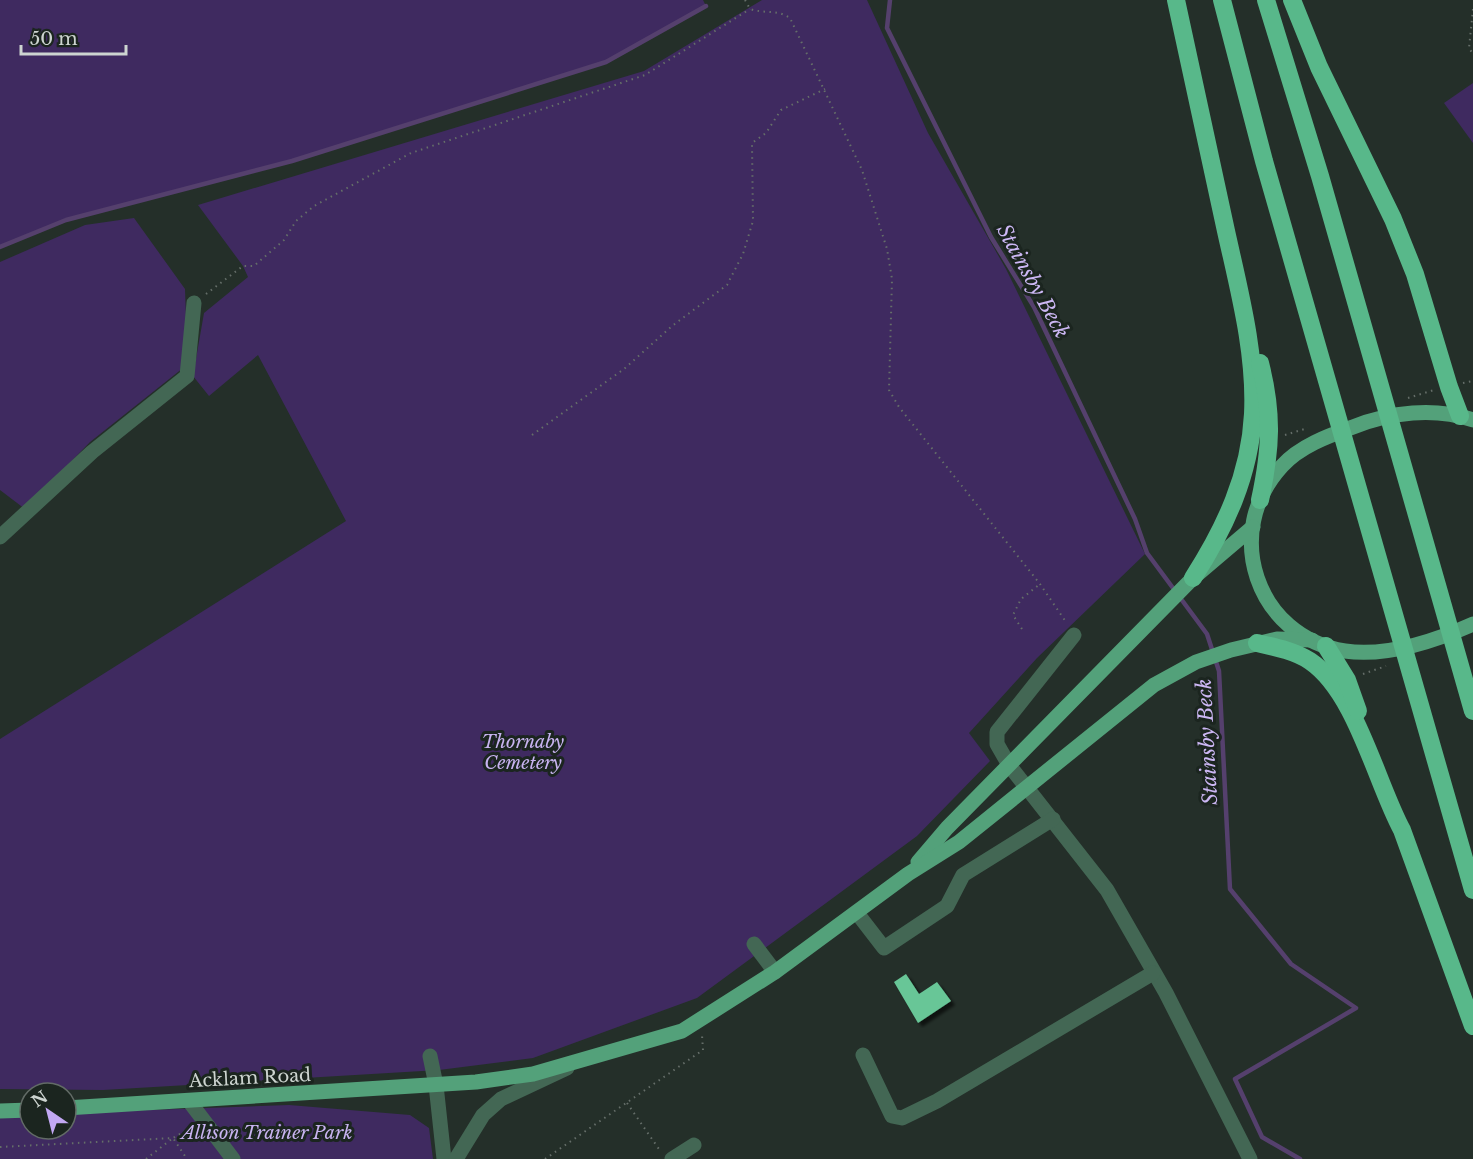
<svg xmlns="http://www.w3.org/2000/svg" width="1473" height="1159" font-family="'Libre Baskerville',serif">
  <defs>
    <filter id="shadow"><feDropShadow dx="4" dy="4" stdDeviation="1.5" flood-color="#0009"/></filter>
  </defs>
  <rect width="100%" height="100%" fill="#242f29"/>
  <g fill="#3f2a60">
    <polygon points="0,0 703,0 706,6 606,62 292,161 66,220 0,247"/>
    <polygon points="762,0 867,0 928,133 1006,269 1145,554 1037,658 969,733 990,761 917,836 697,998 533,1058 439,1070 103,1090 0,1089 0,739 346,521 258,355 209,396 193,376 204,313 248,277 243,266 198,205 644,71"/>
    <polygon points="1473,83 1473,143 1444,103"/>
    <polygon points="134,218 185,289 187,347 183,368 90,442 25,509 0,490 0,262 85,225"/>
    <polygon points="289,1105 410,1115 429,1128 433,1159 0,1159 0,1114 30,1114 30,1129 66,1129 66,1113"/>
  </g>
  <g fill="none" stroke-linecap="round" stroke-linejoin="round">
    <g stroke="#55406d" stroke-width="4.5">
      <polyline points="890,0 887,28 991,237 1034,307 1135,519 1147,553 1207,634 1219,671 1230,889 1291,964 1356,1008 1235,1079 1262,1137 1300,1159"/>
      <polyline points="0,247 66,220 292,161 606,62 706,6"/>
    </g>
  </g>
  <polygon fill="#67c697" filter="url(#shadow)" points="906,974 919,994 937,982 951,1001 918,1023 894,982"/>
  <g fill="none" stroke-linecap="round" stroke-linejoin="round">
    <g stroke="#656e69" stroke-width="2" stroke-dasharray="1.5 4.5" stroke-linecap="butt">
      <path d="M745,0L750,9C764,14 777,9 790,18L862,170L887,249L892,279L889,390L899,407L1040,584L1066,622"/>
      <polyline points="1473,9 1469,48 1473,54"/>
      <polyline points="206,294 243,266 254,266 262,259 284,240 296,221 314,206 411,153 645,75 750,9"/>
      <polyline points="1463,383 1473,381"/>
      <polyline points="1408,398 1434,390"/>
      <polyline points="532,435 624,369 672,326 727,285 743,254 753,221 752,143 766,133 781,110 825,89"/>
      <polyline points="1285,435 1308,428"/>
      <polyline points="1022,629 1013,615 1021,599 1040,584"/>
      <polyline points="1363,674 1386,666"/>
      <polyline points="627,1103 661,1152"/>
      <polyline points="0,1147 173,1138 192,1127"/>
      <polyline points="146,1159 173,1138 187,1159"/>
      <polyline points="545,1159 703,1050 702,1035"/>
    </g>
    <g stroke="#436754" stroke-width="15">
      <polyline points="0,537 92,452 187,376 194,303"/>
      <polyline points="1074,635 997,732 997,744 1009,765 1107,890 1166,993 1250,1159"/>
      <polyline points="857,913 884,948 947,906 963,875 1053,819"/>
      <polyline points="754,944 775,972"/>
      <polyline points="863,1055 892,1116 902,1118 937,1101 1153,973"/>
      <polyline points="430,1056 436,1085 444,1159"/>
      <polyline points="189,1101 233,1159"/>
      <polyline points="456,1159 483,1115 501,1099 567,1068"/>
      <polyline points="672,1159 694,1145"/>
    </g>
    <g stroke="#53a17a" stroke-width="15">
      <path d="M1473,420C1435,407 1390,412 1353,427C1328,436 1300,446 1282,466C1221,532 1256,637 1345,651C1387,657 1435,641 1473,624"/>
      <polyline points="918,862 947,828 1193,578 1253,527"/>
      <polyline points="66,1108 476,1082 533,1074 682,1031 775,972 908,874 959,842 1154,685 1196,662 1231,650 1277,639 1312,640"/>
      <polyline points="0,1111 30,1110"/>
    </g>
    <g stroke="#58b88a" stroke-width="18">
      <path d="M1176,0C1193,77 1209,154 1226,231C1239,290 1256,353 1253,414C1250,475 1225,528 1193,578"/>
      <polyline points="1222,0 1264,161 1473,890"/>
      <polyline points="1266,0 1320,176 1473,711"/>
      <polyline points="1292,0 1319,67 1393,219 1415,274 1449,387 1460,416"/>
      <path d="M1260,363C1273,414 1271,449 1260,500"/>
      <path d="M1257,643C1275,647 1295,651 1310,661C1356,692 1376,782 1402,830L1473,1026"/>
      <polyline points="1326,646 1347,680 1358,711"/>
    </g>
  </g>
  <g text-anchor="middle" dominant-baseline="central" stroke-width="6" stroke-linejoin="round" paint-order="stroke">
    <g font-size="18" font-style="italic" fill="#c8b3f0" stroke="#1b251f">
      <text x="523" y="742">Thornaby<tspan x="523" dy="21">Cemetery</tspan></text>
      <text x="267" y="1133">Allison Trainer Park</text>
    </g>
    <g font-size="18" fill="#cdd4d0" stroke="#1b251f">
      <text transform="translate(250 1078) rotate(-3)">Acklam Road</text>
    </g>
    <g font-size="20" font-style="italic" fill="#ccb7f4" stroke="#1b251f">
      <text transform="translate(1033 281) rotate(61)">Stainsby Beck</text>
      <text transform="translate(1207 742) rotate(-93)">Stainsby Beck</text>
    </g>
  </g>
  <g transform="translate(48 1111) rotate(325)"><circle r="28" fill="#1b251f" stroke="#626b66" stroke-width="1.5"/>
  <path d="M0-4.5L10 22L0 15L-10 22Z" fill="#c2a8f3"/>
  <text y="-9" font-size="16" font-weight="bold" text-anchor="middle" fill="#cdd4d0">N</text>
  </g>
  <path d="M21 45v9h105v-9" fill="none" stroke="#cdd4d0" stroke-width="3"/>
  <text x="30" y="45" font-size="18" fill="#cdd4d0" stroke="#1b251f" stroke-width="4.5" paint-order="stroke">50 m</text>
</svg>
